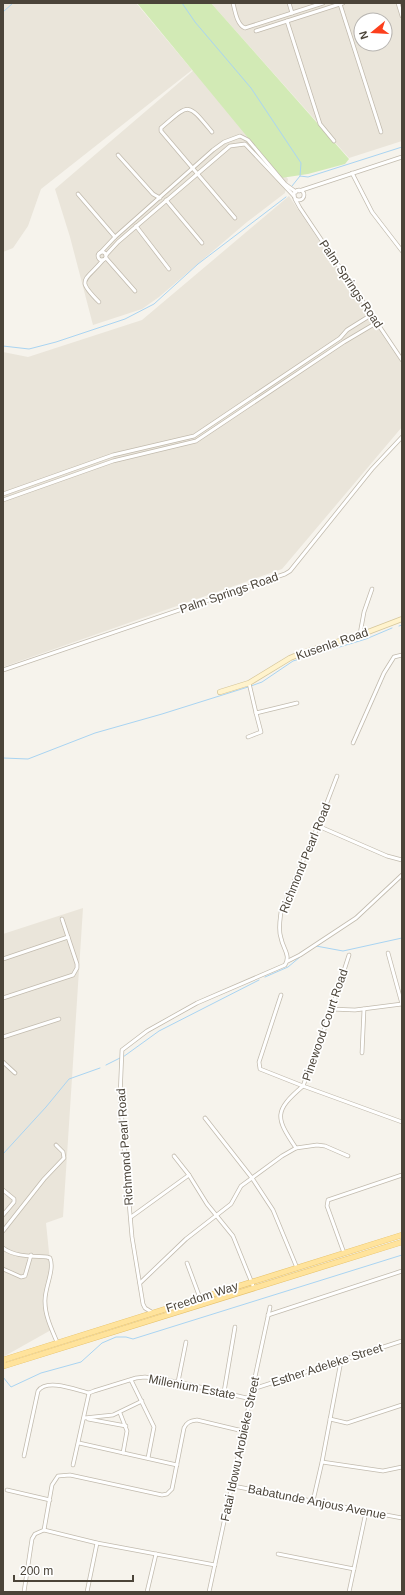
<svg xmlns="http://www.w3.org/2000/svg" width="405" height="1595" font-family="Arial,sans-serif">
  <rect width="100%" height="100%" fill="#f6f3ec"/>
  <g fill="#eae5da" fill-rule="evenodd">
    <polygon points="3,3 136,3 192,70 41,189 28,226 13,248 3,252"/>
    <path d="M211,3H402V141L349,158ZM361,20H385V44H361Z"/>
    <polygon points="195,69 288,179 285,193 247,222 159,297 142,309 93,325 70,237 55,189"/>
    <polygon points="289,196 402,364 402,427 282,569 3,667 3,352 28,357 142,320"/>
    <polygon points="83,908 63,1217 46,1223 50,1262 47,1303 51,1330 3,1357 3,934"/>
  </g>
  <polygon fill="#d2eab5" points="137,3 211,3 349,159 345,164 308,174 281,178"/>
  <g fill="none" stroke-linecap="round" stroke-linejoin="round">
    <g stroke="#a9d4f2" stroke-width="1">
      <polyline points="182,3 195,22 251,88 301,163 300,176"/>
      <polyline points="3,12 13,3"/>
      <polyline points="292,186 300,176 308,177 402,147"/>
      <polyline points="3,346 29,349 56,342 125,319 154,304 198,264 286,197"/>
      <polyline points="399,626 402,625"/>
      <polyline points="251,686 262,682 293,661 366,639 392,628"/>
      <polyline points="3,758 28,759 95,733 162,714 248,687"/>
      <polyline points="316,946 343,951 402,938"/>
      <polyline points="265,977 288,967 300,957"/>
      <polyline points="123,1057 159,1031 259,980"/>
      <polyline points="106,1065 120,1058"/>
      <polyline points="3,1154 46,1107 69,1079 100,1068"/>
      <polyline points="3,1377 11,1387 41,1373 81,1362 102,1343 116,1337 126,1337 133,1339 402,1255"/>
    </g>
    <defs>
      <g id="street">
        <path d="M233,3C235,11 237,25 245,28L323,3"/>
        <polyline points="289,3 292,13"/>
        <polyline points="398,3 402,16"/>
        <polyline points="340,4 381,132"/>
        <polyline points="287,21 320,124 334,141"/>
        <polyline points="256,31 343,3"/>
        <path d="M212,132C187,102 190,103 161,128V131L235,218"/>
        <polyline points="118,155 153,194 160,198"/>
        <polyline points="352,173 372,212 402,251"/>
        <circle cx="299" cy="195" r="5"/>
        <polyline points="299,191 402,157"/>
        <polyline points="78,194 115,237"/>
        <polyline points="295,199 300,208 402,360"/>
        <polyline points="166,200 202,243"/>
        <polyline points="136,226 169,269"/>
        <circle cx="102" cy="256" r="4"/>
        <polyline points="100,253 115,237 213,150 224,142 240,136 248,140 285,184 296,192"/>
        <polyline points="106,255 118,242 230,146 245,144 294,196"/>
        <polyline points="106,258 135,291"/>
        <path d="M99,302C75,278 85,282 103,260"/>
        <polyline points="3,494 113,455 194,436 340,338 347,330 371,315"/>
        <polyline points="3,500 113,461 196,441 344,342 376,323"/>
        <polyline points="360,634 364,612 372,589"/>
        <polyline points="3,670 285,574 290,571 372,469 402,437"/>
        <polyline points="249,683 256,713 297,703"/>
        <polyline points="248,737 261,732 256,713"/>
        <polyline points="353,743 384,673 394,657 402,655"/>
        <polyline points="318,826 387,856 402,860"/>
        <polyline points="388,953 402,1004"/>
        <polyline points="349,955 332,1008 303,1086 402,1122"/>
        <polyline points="3,959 68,937"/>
        <polyline points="288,961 300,955 356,918 402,875"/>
        <path d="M281,995L259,1062L260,1069L303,1086C274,1111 275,1117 296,1148"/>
        <polyline points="3,998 73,975 77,968 77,964 62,919"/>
        <polyline points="331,1009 355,1010 402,1004"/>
        <polyline points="3,1037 59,1019"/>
        <polyline points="362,1053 364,1009"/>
        <polyline points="3,1062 15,1073"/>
        <polyline points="205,1118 252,1178 273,1210 297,1268"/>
        <polyline points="174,1156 189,1175"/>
        <polyline points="3,1190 14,1199 14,1202 3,1215"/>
        <polyline points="131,1217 189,1175 207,1204 233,1236 254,1288"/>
        <polyline points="3,1231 44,1179 64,1158 63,1152 56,1145"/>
        <path d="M3,1248C15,1257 32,1256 47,1257L50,1258C55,1270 44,1289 45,1302C45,1316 52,1330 57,1342"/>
        <polyline points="344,1253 327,1206 328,1200 402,1175"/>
        <polyline points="187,1263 200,1298"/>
        <polyline points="3,1269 21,1277 25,1276 31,1255"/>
        <polyline points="140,1283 186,1239 231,1204 241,1186 282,1156 296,1148 317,1145 325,1146 348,1156"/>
        <path d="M153,1313L145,1308L143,1304L132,1237L124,1144L120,1097L122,1050L147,1031L197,1003L285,965C291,955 283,949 281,938C278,930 280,920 281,912L318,826L337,776"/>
        <polyline points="268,1315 402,1271"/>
        <polyline points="131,1380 154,1427 148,1458"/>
        <polyline points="178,1382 186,1342"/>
        <polyline points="253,1389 402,1341"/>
        <polyline points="224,1392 235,1327"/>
        <polyline points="120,1413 127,1431 123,1453"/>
        <polyline points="84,1418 113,1415 142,1401"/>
        <polyline points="88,1419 126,1426"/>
        <polyline points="330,1419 347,1423 402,1405"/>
        <polyline points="79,1443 177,1465"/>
        <path d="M24,1456L38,1391C47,1378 76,1390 89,1393"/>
        <polyline points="322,1462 383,1471 402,1467"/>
        <polyline points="73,1465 89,1393 94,1391 136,1378 145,1377 178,1382 251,1399"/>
        <polyline points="233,1486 402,1518"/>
        <polyline points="7,1490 50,1500"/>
        <polyline points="313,1501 322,1462 341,1361"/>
        <polyline points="44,1530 97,1543 215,1565"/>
        <polyline points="278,1554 354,1569"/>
        <path d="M24,1592L32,1539L35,1534L44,1530L52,1485L58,1476L70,1475L162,1495L167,1494L172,1489L184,1428C187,1422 190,1421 197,1420L243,1431"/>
        <polyline points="87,1592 97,1543"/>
        <polyline points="147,1592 156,1554"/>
        <polyline points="209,1592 270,1307"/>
        <polyline points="349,1592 366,1512"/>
      </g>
      <polyline id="secondary" points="220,692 249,683 290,658 302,653 368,632 402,619"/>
      <g id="primary">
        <polyline points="3,1360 402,1235"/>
        <polyline points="3,1361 4,1366 402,1242"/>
      </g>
    </defs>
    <use href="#street" stroke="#c2bbae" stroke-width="4.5"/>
    <use href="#secondary" stroke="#d6c79b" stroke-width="6"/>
    <use href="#primary" stroke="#e6c16a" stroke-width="6"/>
    <use href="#street" stroke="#fff" stroke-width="3"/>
    <use href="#secondary" stroke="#fff3cd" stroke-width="4.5"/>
    <use href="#primary" stroke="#ffe39c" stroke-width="5"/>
  </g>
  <g text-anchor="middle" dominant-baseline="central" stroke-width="3.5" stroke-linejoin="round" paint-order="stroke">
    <g font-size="12" fill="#4b4439" stroke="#fff">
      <text transform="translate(351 284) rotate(56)">Palm Springs Road</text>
      <text transform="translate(229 593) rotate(-19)">Palm Springs Road</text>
      <text transform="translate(332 644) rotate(-19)">Kusenla Road</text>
      <text transform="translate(305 858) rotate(-68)">Richmond Pearl Road</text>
      <text transform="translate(325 1025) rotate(-71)">Pinewood Court Road</text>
      <text transform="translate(125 1147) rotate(-94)">Richmond Pearl Road</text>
      <text transform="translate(202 1297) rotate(-18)">Freedom Way</text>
      <text transform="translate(327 1365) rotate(-18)">Esther Adeleke Street</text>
      <text transform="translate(192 1387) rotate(11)">Millenium Estate</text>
      <text transform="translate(240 1449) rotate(-78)">Fatai Idowu Arobieke Street</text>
      <text transform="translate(317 1502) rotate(11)">Babatunde Anjous Avenue</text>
    </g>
  </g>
  <rect width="405" height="1595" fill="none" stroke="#4b4439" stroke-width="8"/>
  <g transform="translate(373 32) rotate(252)"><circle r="19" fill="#ffffff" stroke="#b7b4b0"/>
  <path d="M0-3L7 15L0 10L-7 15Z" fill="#fc3f1d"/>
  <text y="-6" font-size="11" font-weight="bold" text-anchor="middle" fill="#4b4439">N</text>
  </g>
  <path d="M14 1575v6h119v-6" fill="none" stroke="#4b4439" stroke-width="2"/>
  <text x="20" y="1575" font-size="12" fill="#4b4439" stroke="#ffffff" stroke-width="3" paint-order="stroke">200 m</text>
</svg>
